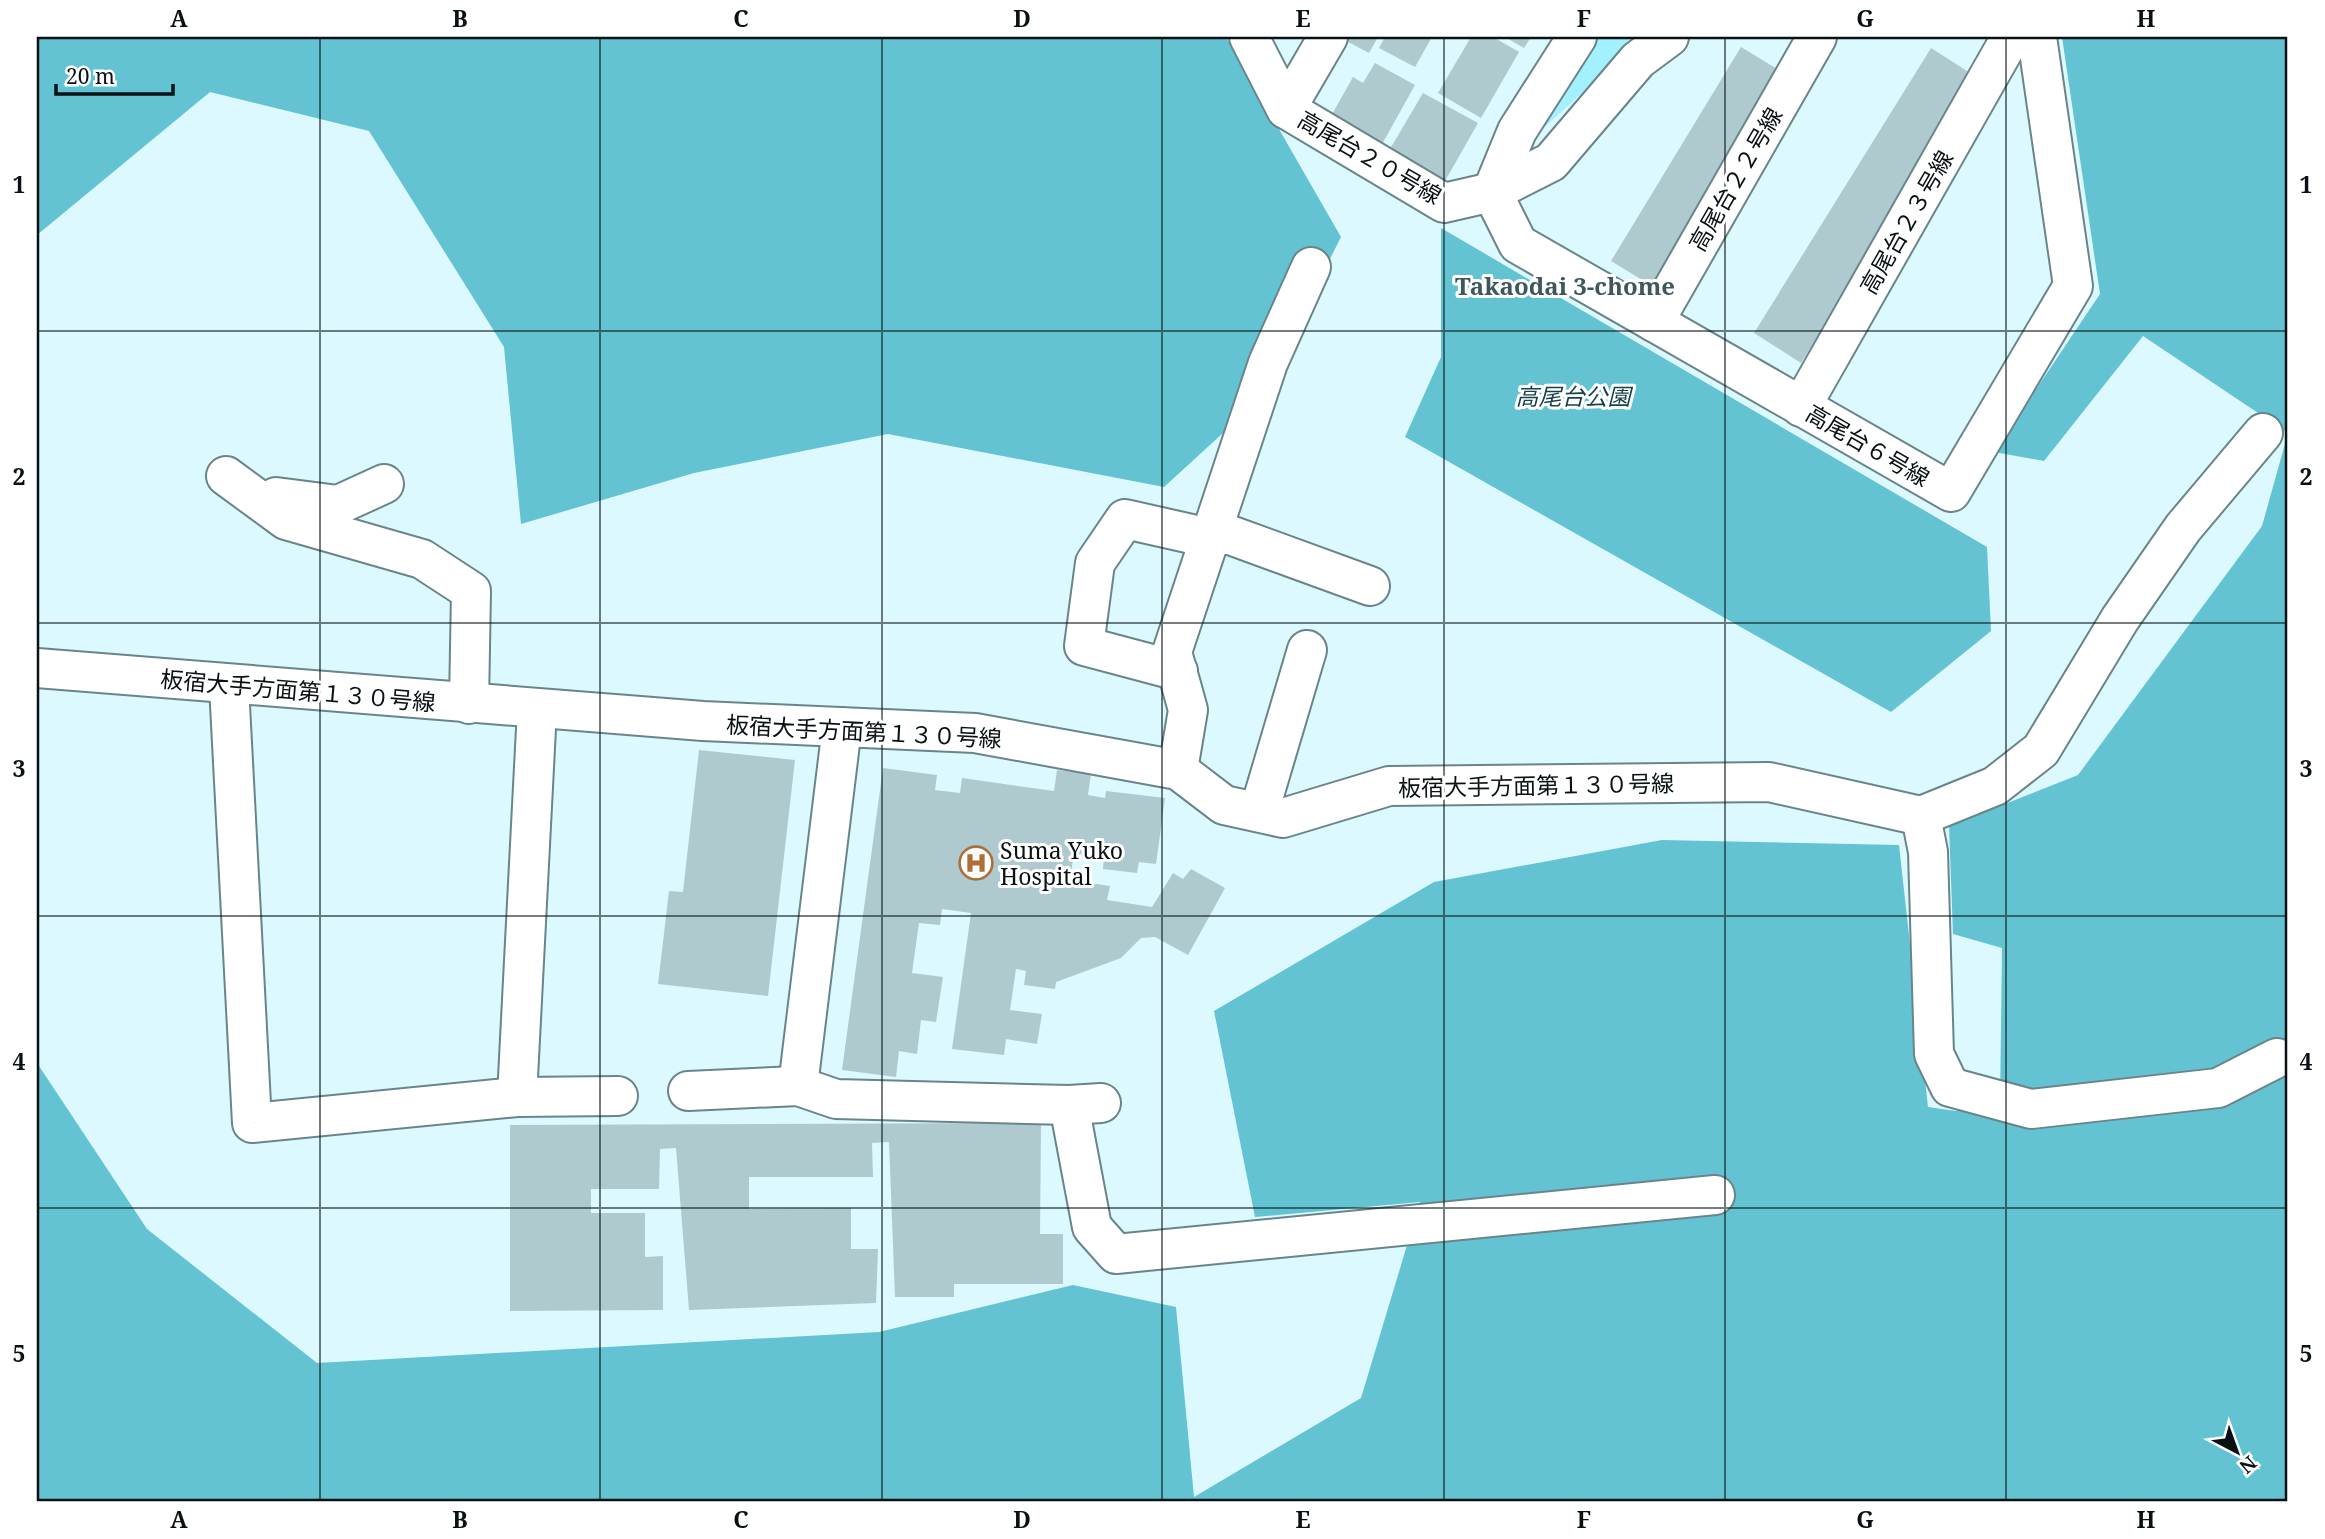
<svg xmlns="http://www.w3.org/2000/svg" width="2325" height="1539" font-family="'Noto Serif','Noto Sans JP',serif">
  <rect width="100%" height="100%" fill="#dcf9ff"/>
  <polygon fill="#a3f0fe" points="1600,37 1644,37 1528,142"/>
  <g fill="#63c3d3">
    <polygon points="37,37 1226,37 1341,237 1258,401 1164,487 888,434 694,473 521,524 504,347 369,131 210,92 37,235"/>
    <polygon points="2062,37 2288,37 2288,1502 37,1502 37,1063 147,1229 317,1363 879,1332 1073,1285 1176,1307 1194,1497 1361,1398 1420,1202 1255,1217 1214,1011 1434,882 1662,840 1899,845 1928,1107 1956,1111 2000,1106 2002,948 1953,934 1949,826 2078,775 2262,526 2288,433 2143,336 2044,461 1994,452 2100,294"/>
    <polygon points="1441,228 1987,547 1991,631 1891,712 1405,437 1441,357"/>
  </g>
  <g fill="#aecacf">
    <polygon points="1339,37 1378,37 1369,53"/>
    <polygon points="1385,37 1432,37 1415,67 1379,48"/>
    <polygon points="1471,37 1493,37 1519,52 1481,118 1438,93"/>
    <polygon points="1505,37 1531,37 1524,48"/>
    <polygon points="1741,47 1787,75 1657,289 1611,261"/>
    <polygon points="1931,48 1978,78 1801,363 1754,333"/>
    <polygon points="1375,63 1415,85 1381,146 1330,118 1353,77 1363,83"/>
    <polygon points="1423,93 1478,123 1445,181 1390,149"/>
    <polygon points="699,750 795,760 768,996 658,984 669,891 683,892"/>
    <polygon points="883,768 937,775 935,790 960,793 962,778 1054,791 1057,770 1091,774 1088,795 1105,798 1106,791 1165,798 1156,864 1139,862 1137,873 1103,869 1104,858 1074,853 1070,880 1110,886 1107,900 1152,907 1173,873 1183,879 1191,869 1225,888 1188,955 1155,937 1141,938 1121,958 1056,982 1055,989 1024,985 1026,971 1016,969 1010,1010 1042,1014 1037,1044 1006,1039 1004,1055 952,1049 971,913 942,909 940,925 919,923 912,973 943,977 936,1022 921,1020 917,1054 899,1051 896,1077 842,1070"/>
    <polygon points="1041,1123 1040,1234 1063,1234 1063,1284 954,1284 954,1297 895,1297 889,1142 872,1143 873,1177 749,1177 749,1209 851,1208 851,1249 878,1249 876,1303 689,1310 676,1148 660,1149 659,1189 591,1189 591,1213 645,1213 645,1257 663,1256 663,1310 510,1311 510,1125"/>
  </g>
  <g fill="none" stroke-linecap="round" stroke-linejoin="round">
    <defs>
      <g id="minor">
        <polyline points="1249,37 1286,109 1444,203 1492,192 1517,131 1577,37"/>
        <polyline points="1669,37 1638,60 1551,162 1492,192 1518,244 1951,492 2073,286 2037,37"/>
        <polyline points="1286,109 1328,37"/>
        <polyline points="1654,322 1817,37"/>
        <polyline points="1801,407 2011,37"/>
        <polyline points="226,476 286,520 422,559 471,591 469,704"/>
        <polyline points="276,497 338,505 384,484"/>
        <polyline points="37,668 703,721 975,733 1178,770 1224,805 1283,818 1389,786 1769,782 1921,816"/>
        <polyline points="1178,671 1084,646 1095,563 1125,519 1196,535 1230,535 1370,586"/>
        <polyline points="229,686 252,1123 517,1097 618,1096"/>
        <polyline points="1178,770 1188,710 1172,652 1268,363 1311,267"/>
        <polyline points="1259,812 1307,650"/>
        <polyline points="1921,816 1928,852 1934,1054 1950,1087 2031,1109 2218,1088 2277,1058"/>
        <polyline points="1921,816 1995,786 2041,750 2120,619 2183,528 2263,433"/>
        <polyline points="798,1086 842,727"/>
        <polyline points="688,1091 798,1086 836,1099 1069,1105 1101,1103"/>
        <polyline points="517,1097 537,709"/>
        <polyline points="1069,1105 1092,1227 1116,1254 1715,1195"/>
      </g>
    </defs>
    <use href="#minor" stroke="#6a8589" stroke-width="42"/>
    <use href="#minor" stroke="#fff" stroke-width="38"/>
  </g>
  <path fill="none" stroke="#081214" stroke-width="2" stroke-opacity="0.55" d="M320,37V1502M600,37V1502M882,37V1502M1162,37V1502M1444,37V1502M1725,37V1502M2006,37V1502M37,331H2288M37,623H2288M37,916H2288M37,1208H2288"/>
  <defs>
    <symbol id="hospital-ring" viewBox="-11 -11 22 22"><circle r="9.5" fill="#fff" stroke="#ae6e36" stroke-width="1.5"/><path d="M-5-5h3v3.5h4V-5h3V5h-3V1.5h-4V5h-3Z" fill="#ae6e36"/></symbol>
  </defs>
  <g fill-rule="evenodd">
    <use href="#hospital-ring" x="957" y="844" width="38" height="38"/>
  </g>
  <g text-anchor="middle" dominant-baseline="central" stroke-width="6" stroke-linejoin="round" paint-order="stroke">
    <g font-size="23" fill="#081214" stroke="#fff">
      <text transform="translate(1370 157) rotate(30)">高尾台２０号線</text>
      <text transform="translate(1735 179) rotate(-60)">高尾台２２号線</text>
      <text transform="translate(1906 222) rotate(-60)">高尾台２３号線</text>
      <text transform="translate(1868 445) rotate(30)">高尾台６号線</text>
      <text transform="translate(298 690) rotate(5)">板宿大手方面第１３０号線</text>
      <text transform="translate(864 731) rotate(3)">板宿大手方面第１３０号線</text>
      <text transform="translate(1536 785) rotate(-1)">板宿大手方面第１３０号線</text>
    </g>
    <g font-size="23" font-style="italic" fill="#16434a" stroke="#fff">
      <text x="1573" y="396">高尾台公園</text>
    </g>
    <g font-size="23" fill="#081214" stroke="#fff" text-anchor="start">
      <text x="1000" y="850">Suma Yuko<tspan x="1000" dy="26">Hospital</tspan></text>
    </g>
    <g font-size="24" font-weight="bold" fill="#3e575b" stroke="#fff">
      <text x="1565" y="285">Takaodai 3-chome</text>
    </g>
  </g>
  <rect width="2325" height="1539" fill="none" stroke="#ffffff" stroke-width="77"/>
  <g transform="translate(2237 1452) rotate(139)" stroke="#ffffff" stroke-width="5" paint-order="stroke">
  <path d="M0-5L12 26L0 18L-12 26Z" fill="#081214"/>
  <text y="-10" font-size="19" font-weight="bold" text-anchor="middle" fill="#081214">N</text>
  </g>
  <path d="M56 84v10h117v-10" fill="none" stroke="#081214" stroke-width="3.5"/>
  <text x="66" y="84" font-size="21" fill="#081214" stroke="#ffffff" stroke-width="5" paint-order="stroke">20 m</text>
  <rect x="38" y="38" width="2248" height="1462" fill="none" stroke="#081214" stroke-width="2.5"/>
  <g font-size="23" text-anchor="middle" font-weight="bold" fill="#081214">
    <text x="179" y="27">A</text>
    <text x="460" y="27">B</text>
    <text x="741" y="27">C</text>
    <text x="1022" y="27">D</text>
    <text x="1303" y="27">E</text>
    <text x="1584" y="27">F</text>
    <text x="1865" y="27">G</text>
    <text x="2146" y="27">H</text>
    <text x="19" y="193">1</text>
    <text x="2306" y="193">1</text>
    <text x="19" y="485">2</text>
    <text x="2306" y="485">2</text>
    <text x="19" y="777">3</text>
    <text x="2306" y="777">3</text>
    <text x="19" y="1070">4</text>
    <text x="2306" y="1070">4</text>
    <text x="19" y="1362">5</text>
    <text x="2306" y="1362">5</text>
    <text x="179" y="1528">A</text>
    <text x="460" y="1528">B</text>
    <text x="741" y="1528">C</text>
    <text x="1022" y="1528">D</text>
    <text x="1303" y="1528">E</text>
    <text x="1584" y="1528">F</text>
    <text x="1865" y="1528">G</text>
    <text x="2146" y="1528">H</text>
  </g>
</svg>
